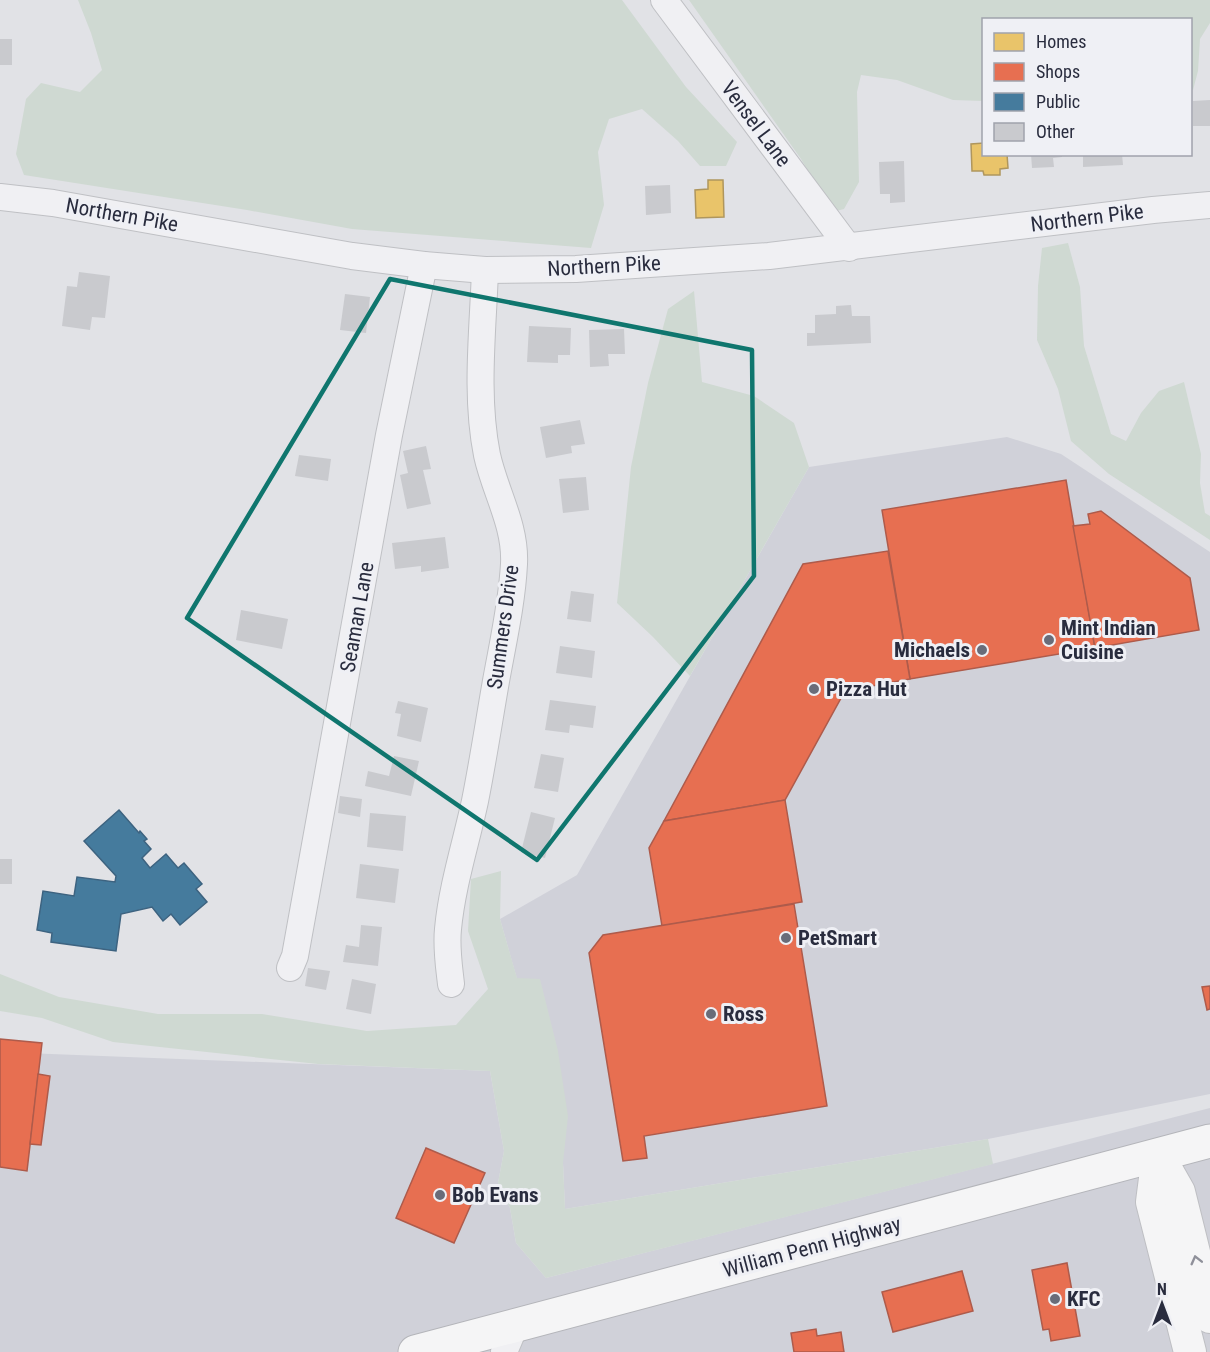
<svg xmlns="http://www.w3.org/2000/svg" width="1210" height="1352" font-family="'Roboto Condensed',sans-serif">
  <rect width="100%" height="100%" fill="#e1e2e6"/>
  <g fill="#d0d1d9">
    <polygon points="1007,437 1061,454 1210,552 1210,1094 988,1139 565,1209 563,1163 517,979 500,919 577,875 809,467"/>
    <polygon points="0,1052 490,1071 504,1151 498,1183 510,1208 516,1243 546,1278 1210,1108 1210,1352 0,1352"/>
  </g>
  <g fill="#cfd9d2">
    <polygon points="78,0 622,0 686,87 737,142 726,166 700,166 678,141 642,109 609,119 598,152 604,205 591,248 352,229 247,210 24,175 16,154 26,99 41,83 80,92 102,70 91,33"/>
    <polygon points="689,0 1210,0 1210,23 1200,39 1198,71 1193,90 1190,88 1190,20 984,20 983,101 953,100 897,80 861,75 857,92 859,182 844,209 832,212 801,159"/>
    <polygon points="1068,243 1080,287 1084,346 1111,434 1126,441 1141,413 1159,391 1184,382 1201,454 1200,483 1205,513 1210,516 1210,540 1109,474 1071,441 1058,389 1037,340 1038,286 1042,248"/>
    <polygon points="694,291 702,382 754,396 794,423 809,467 690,676 653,637 617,603 631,467 648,383 668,309"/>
    <polygon points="501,871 500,919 517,978 540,979 558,1051 568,1116 563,1163 565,1209 988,1139 993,1164 546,1278 516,1243 510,1208 498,1183 504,1151 490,1071 318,1064 113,1042 42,1018 0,1011 0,974 59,997 158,1014 262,1014 367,1031 456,1025 488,989 468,931 471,879"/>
  </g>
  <g fill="#e9c46a" stroke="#af965d" stroke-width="1.5">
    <polygon points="984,143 984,154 1007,154 1008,168 1000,169 1000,175 984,175 983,171 972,171 971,144"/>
    <polygon points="708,180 723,180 724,217 696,218 695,190 708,189"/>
  </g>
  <g fill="#e76f51" stroke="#ae5b4b" stroke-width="1.5">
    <polygon points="1066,480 1095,648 910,679 882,510"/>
    <polygon points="1101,511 1190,578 1199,630 1095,648 1073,526 1090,524 1088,514"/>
    <polygon points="888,551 910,679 845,691 785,800 664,821 803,564"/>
    <polygon points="785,800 802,902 662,926 649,848 664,821"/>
    <polygon points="794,904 827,1106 644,1136 647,1158 623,1161 589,953 603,935"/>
    <polygon points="1210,986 1210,1009 1207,1010 1202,987"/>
    <polygon points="0,1039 42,1043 27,1171 0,1167"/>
    <polygon points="38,1074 50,1076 41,1145 30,1144"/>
    <polygon points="426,1148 485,1173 454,1243 396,1218"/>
    <polygon points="1067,1263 1080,1336 1051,1341 1049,1329 1043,1330 1032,1270"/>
    <polygon points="962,1271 973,1311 893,1332 882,1292"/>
    <polygon points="816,1329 817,1336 841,1332 844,1352 794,1352 791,1333"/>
  </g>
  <polygon fill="#457b9d" stroke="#3d6380" stroke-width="1.5" points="119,810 139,833 140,831 147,839 144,841 151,849 142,858 150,868 166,854 178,868 184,863 202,884 196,889 207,902 180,925 171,914 163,921 152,907 121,914 116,951 51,942 52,933 37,930 43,891 74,896 77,877 115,882 116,876 84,841"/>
  <g fill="#c9cace">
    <rect x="0" y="39" width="12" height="26"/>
    <polygon points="1210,100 1210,126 1193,126 1193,101"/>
    <polygon points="1031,154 1062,154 1062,157 1053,158 1054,167 1032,168"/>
    <polygon points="1083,154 1122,154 1123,165 1083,167"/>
    <polygon points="904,161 905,202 890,203 890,194 880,194 879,162"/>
    <polygon points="670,185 671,213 646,215 645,186"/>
    <polygon points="79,272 110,276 105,318 92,317 90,330 62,326 67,286 77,287"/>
    <polygon points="345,294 370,297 366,333 340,330"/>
    <polygon points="851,305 852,316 870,316 871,343 807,346 807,333 815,333 815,315 836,314 836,306"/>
    <polygon points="529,326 571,328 570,355 558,355 558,363 527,362"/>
    <polygon points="624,329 625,354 608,354 609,366 590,367 589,330"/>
    <polygon points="580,420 585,444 571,446 572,453 546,458 540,427"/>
    <polygon points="426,446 431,469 423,470 431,504 407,509 400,475 408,473 403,451"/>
    <polygon points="299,455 331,459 328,481 295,476"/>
    <polygon points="586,477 589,510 563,513 559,479"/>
    <polygon points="445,537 449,568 421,572 421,566 395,569 392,543"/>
    <polygon points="571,591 594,594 591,622 567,619"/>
    <polygon points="241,610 288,619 282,649 236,640"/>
    <polygon points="560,646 595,651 592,678 556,673"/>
    <polygon points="550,700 596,706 593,728 570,725 569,733 545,730"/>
    <polygon points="398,701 428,708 421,742 397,736 401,714 395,713"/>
    <polygon points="541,754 564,758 558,792 534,788"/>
    <polygon points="394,756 419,761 411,796 365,786 368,771 389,776"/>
    <polygon points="340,796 362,799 360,817 338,813"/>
    <polygon points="531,812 555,818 545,858 521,852"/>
    <polygon points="370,813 406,816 403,851 367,847"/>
    <rect x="0" y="859" width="12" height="25"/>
    <polygon points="360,864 399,869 395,903 356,898"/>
    <polygon points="361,925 382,927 378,966 343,962 346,945 359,947"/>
    <polygon points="308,968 330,971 326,990 305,986"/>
    <polygon points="352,979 376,984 371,1014 346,1009"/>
  </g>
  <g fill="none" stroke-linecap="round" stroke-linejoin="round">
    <defs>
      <g id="minor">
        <polyline points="664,0 849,248"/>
        <polyline points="0,197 53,203 352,256 424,265 485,270 576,269 769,256 1153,210 1210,205"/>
        <polyline points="290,968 295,956 389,435 424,265"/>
        <path d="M451,984C449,966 446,948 448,929C452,886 466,843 475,801C483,761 489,721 496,681C503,642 512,603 514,564C516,525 495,492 487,455C475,395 483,330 485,270"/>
        <polyline points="504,1352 515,1326"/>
      </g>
      <g id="major">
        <polyline points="1158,1155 1152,1202 1190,1352"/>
        <polyline points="1158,1155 1179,1192 1210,1317"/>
      </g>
      <polyline id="highway" points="415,1352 1210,1141"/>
    </defs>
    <use href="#minor" stroke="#bfc0c4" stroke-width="28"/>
    <use href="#major" stroke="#bebfc3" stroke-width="34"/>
    <use href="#highway" stroke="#b4b5ba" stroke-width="35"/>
    <use href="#minor" stroke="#f0f0f3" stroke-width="26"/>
    <use href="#major" stroke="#f5f5f6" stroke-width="32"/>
    <use href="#highway" stroke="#f5f5f6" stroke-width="33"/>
  </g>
  <defs><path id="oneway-chevron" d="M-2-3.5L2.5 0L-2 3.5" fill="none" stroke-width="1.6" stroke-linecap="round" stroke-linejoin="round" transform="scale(1.5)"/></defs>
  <use stroke="#8f909a" href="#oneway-chevron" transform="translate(1196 1260) rotate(-104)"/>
  <path fill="none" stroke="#0f766e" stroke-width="4.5" stroke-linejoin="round" d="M390,279L752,350L754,576L537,860L187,618Z"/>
  <g fill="#696c79" stroke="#eff0f5" stroke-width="2">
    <circle cx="1049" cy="640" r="6"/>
    <circle cx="982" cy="650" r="6"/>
    <circle cx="814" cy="689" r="6"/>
    <circle cx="786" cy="938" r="6"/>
    <circle cx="711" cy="1014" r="6"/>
    <circle cx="440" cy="1195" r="6"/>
    <circle cx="1055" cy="1299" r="6"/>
  </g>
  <g text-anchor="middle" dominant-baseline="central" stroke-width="6" stroke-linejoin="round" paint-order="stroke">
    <g font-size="21" fill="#292c3e" stroke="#eff0f5">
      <text transform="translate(756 124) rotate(53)">Vensel Lane</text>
      <text transform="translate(122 215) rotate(10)">Northern Pike</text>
      <text transform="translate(1087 218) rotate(-7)">Northern Pike</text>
      <text transform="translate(604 266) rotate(-3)">Northern Pike</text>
      <text transform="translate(357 617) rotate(-80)">Seaman Lane</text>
      <text transform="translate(503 627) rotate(-82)">Summers Drive</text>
      <text transform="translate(812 1247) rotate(-15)">William Penn Highway</text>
    </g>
    <g font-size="21" font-weight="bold" fill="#292c3e" stroke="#eff0f5" text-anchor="start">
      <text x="1061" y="628">Mint Indian<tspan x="1061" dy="24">Cuisine</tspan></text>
      <text x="970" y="650" text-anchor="end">Michaels</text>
      <text x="826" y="689">Pizza Hut</text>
      <text x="798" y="938">PetSmart</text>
      <text x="723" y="1014">Ross</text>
      <text x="452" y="1195">Bob Evans</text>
      <text x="1067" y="1299">KFC</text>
    </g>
  </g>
  <rect x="982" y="18" width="210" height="138" fill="#eff0f5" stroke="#a0a2ac" stroke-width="1.5"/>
  <rect x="994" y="33" width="30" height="18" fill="#e9c46a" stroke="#a0a2ac" stroke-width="1.5"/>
  <text x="1036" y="48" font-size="18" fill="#292c3e">Homes</text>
  <rect x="994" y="63" width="30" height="18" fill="#e76f51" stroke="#a0a2ac" stroke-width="1.5"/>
  <text x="1036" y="78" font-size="18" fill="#292c3e">Shops</text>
  <rect x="994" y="93" width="30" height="18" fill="#457b9d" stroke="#a0a2ac" stroke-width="1.5"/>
  <text x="1036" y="108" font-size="18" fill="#292c3e">Public</text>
  <rect x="994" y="123" width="30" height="18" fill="#c9cace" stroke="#a0a2ac" stroke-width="1.5"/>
  <text x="1036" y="138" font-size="18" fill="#292c3e">Other</text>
  <g transform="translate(1162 1304)" stroke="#eff0f5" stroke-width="4.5" paint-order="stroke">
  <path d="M0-4.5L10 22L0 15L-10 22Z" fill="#292c3e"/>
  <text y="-9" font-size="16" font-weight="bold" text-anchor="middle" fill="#292c3e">N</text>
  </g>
</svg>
